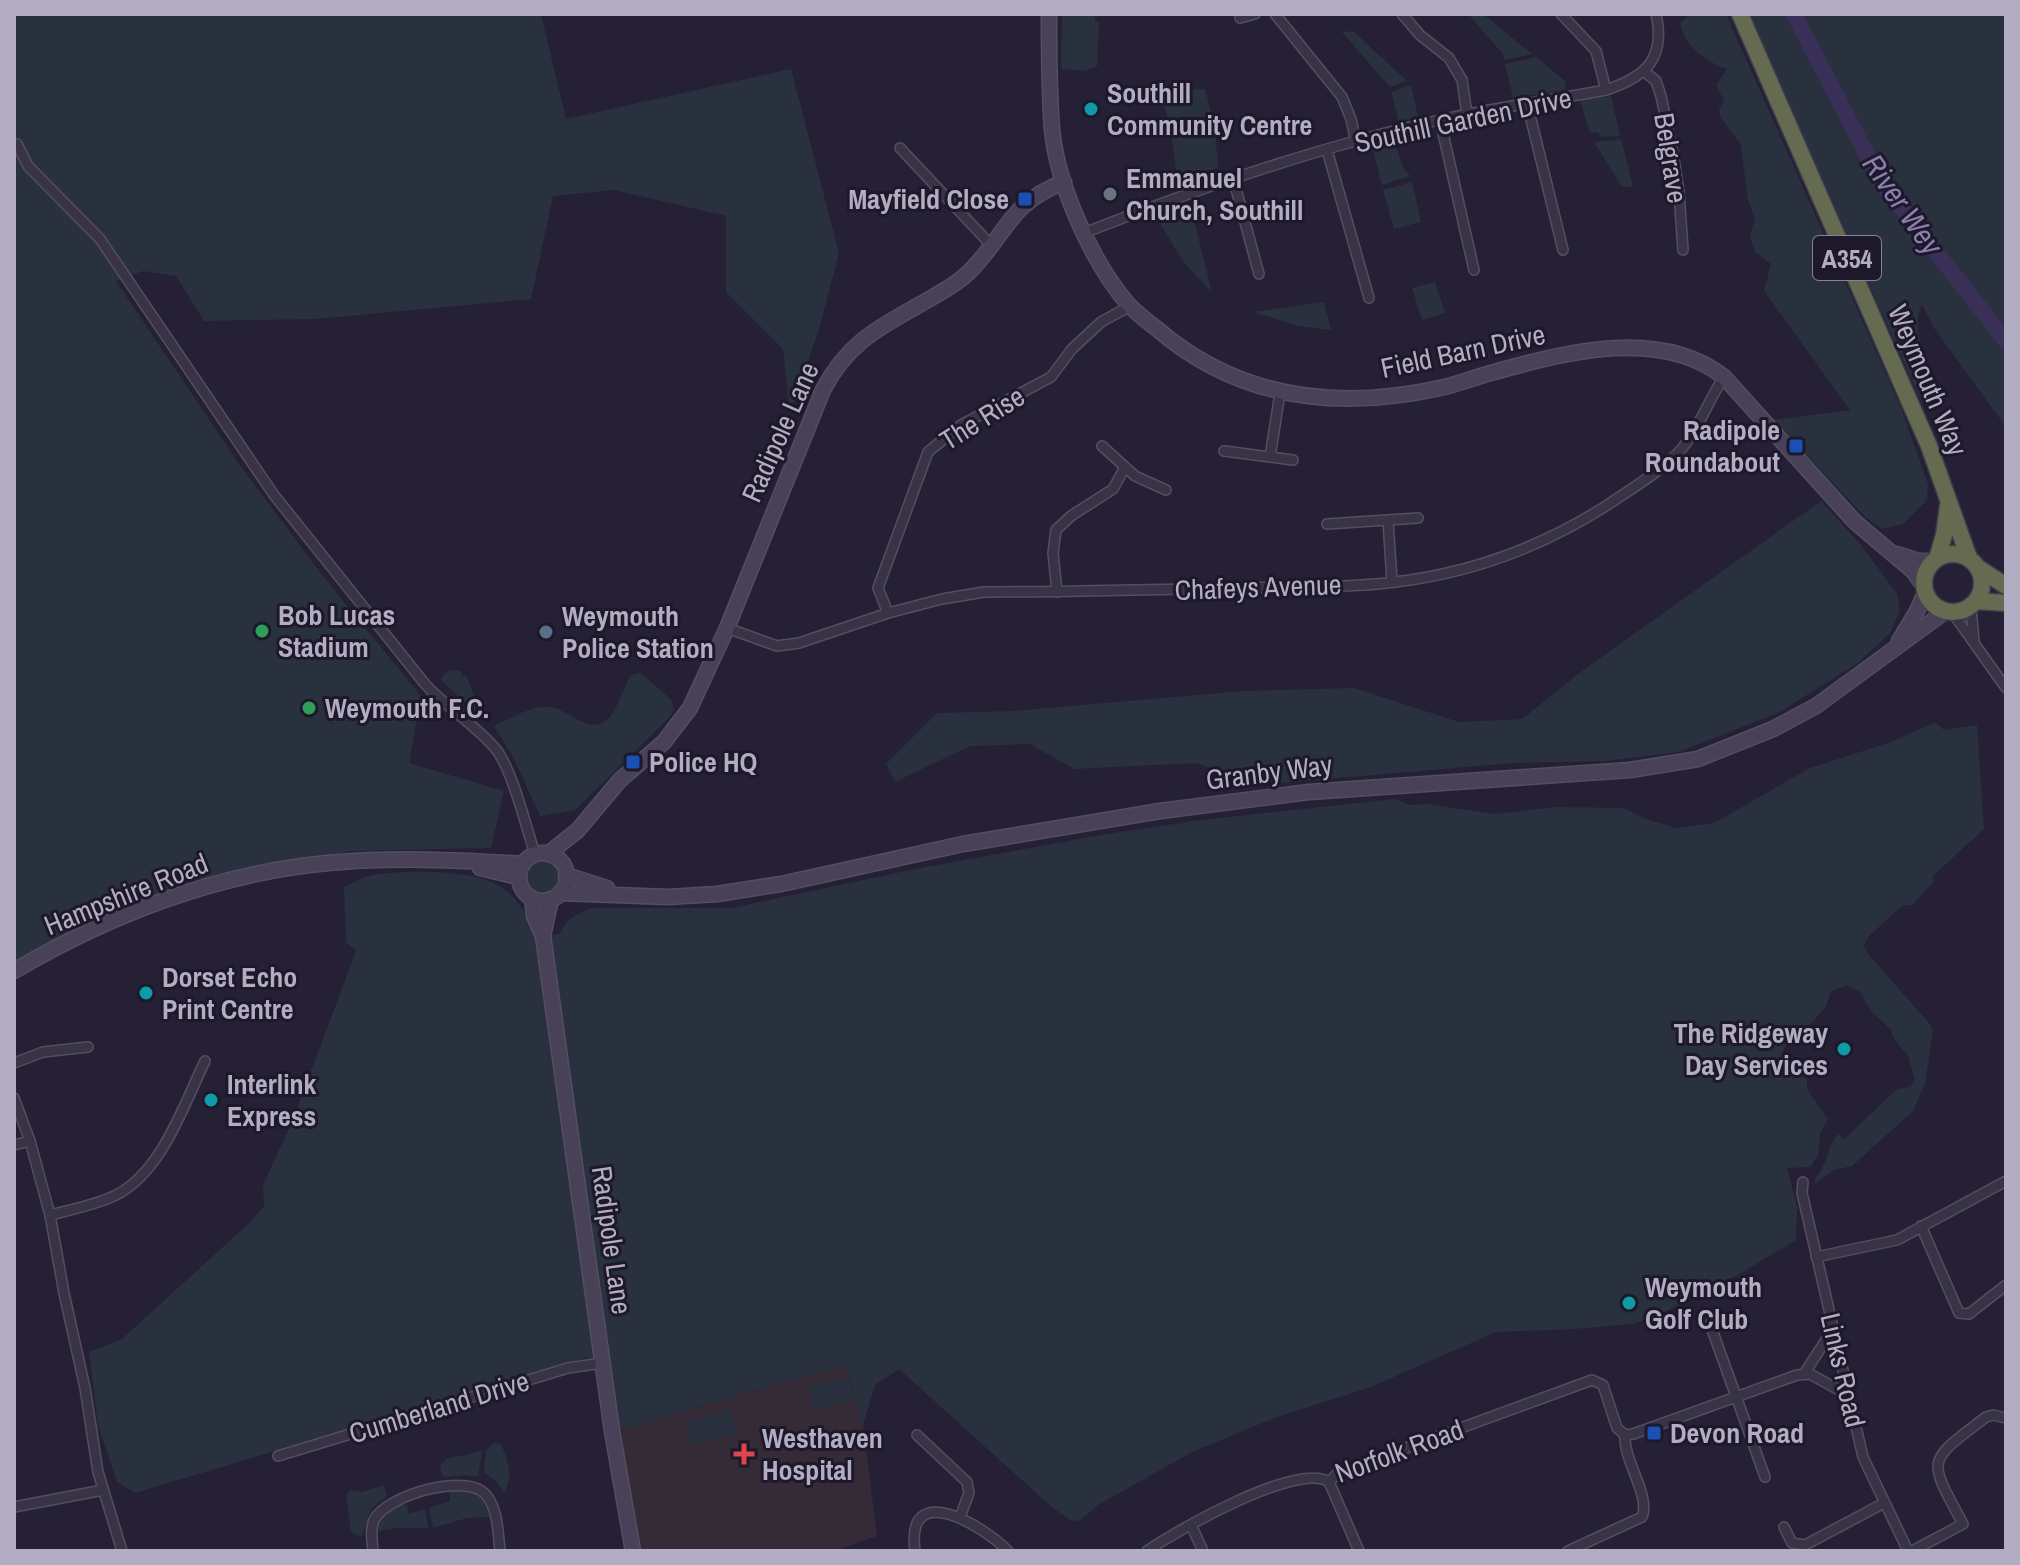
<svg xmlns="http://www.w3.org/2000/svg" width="2020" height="1565" font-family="'Archivo Narrow',sans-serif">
  <rect width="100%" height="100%" fill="#252035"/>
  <polygon fill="#342b37" points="845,1366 863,1425 877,1536 834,1551 640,1551 617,1431 737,1395"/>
  <g fill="#29313f">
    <polygon points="14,14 541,14 566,119 791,69 839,253 820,326 790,414 783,349 726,292 726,216 614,190 553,196 531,299 316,319 204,321 176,276 143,271 116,281 239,464 322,575 421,696 409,763 504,791 491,848 352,851 194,881 94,918 14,963"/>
    <polygon points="1062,14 1095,14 1095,21 1099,22 1097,66 1085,71 1061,69"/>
    <polygon points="1468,14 1483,14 1532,54 1505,60 1503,54"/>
    <path d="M1690,14H1726L1901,408L1928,484L1927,500L1903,524L1882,529L1865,517L1774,420L1850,410L1764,291L1771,264L1755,252L1750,236L1755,218L1748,201L1741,145L1721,118L1719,109L1724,101L1716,85L1727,69C1707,63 1683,44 1680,23Z"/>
    <polygon points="1749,14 2006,14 2006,427 1934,328 1922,304 1918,314 1918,331 1932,397 1929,403 1922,403"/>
    <polygon points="1341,31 1354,32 1407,81 1390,87"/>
    <polygon points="1536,57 1566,82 1565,90 1513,98 1505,64"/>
    <polygon points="1411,85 1418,117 1399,122 1391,92"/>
    <polygon points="1205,89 1215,129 1218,168 1177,178 1172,138 1161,90"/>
    <polygon points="1611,96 1620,136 1602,137 1597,132 1590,133 1580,100"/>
    <polygon points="1392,136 1403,167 1410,176 1382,185 1371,142"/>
    <polygon points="1621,139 1633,187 1622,187 1594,142"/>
    <polygon points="1412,182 1421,222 1394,229 1383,190"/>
    <polygon points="1189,213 1193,217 1212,292 1185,264 1154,214"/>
    <polygon points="1435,282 1445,313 1422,320 1412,288"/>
    <polygon points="1324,302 1331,330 1299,326 1253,312"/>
    <polygon points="1821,501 1862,546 1897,594 1900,611 1891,632 1858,663 1778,713 1679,752 1606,761 1514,763 1256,785 1196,763 1074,769 1030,744 970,746 895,782 886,764 937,713 1014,711 1243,691 1354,688 1459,722 1522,719 1582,671"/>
    <polygon points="450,670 460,671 463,676 466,675 483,719 441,680 443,675"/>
    <path d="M640,673L672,700L674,710L669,718L575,810L540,816L514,759L494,726C512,718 536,702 555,708C571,713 590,734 607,720C618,710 623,688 631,675Z"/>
    <path d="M1935,722L1944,730L1977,725L1984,829L1933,876V883L1912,905H1903L1869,936L1864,945L1868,954L1930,1024L1933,1031L1925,1084L1913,1111L1852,1166L1834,1170L1815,1183V1178C1829,1163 1826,1148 1838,1134L1844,1139L1897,1089L1910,1087L1915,1080L1908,1056L1894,1039L1891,1030L1873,1013L1859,991L1847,985L1831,991L1826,1007L1792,1044L1786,1045L1783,1051L1792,1069L1807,1079V1089L1828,1119L1820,1133L1818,1157L1814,1160L1811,1167L1787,1168L1797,1207L1796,1240L1741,1273L1651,1319L1632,1324L1574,1329L1496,1332L1371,1387L1277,1417L1192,1452L1098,1505L1079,1521L1070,1520L1053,1508L899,1369L875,1385L863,1425L845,1366L737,1395L617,1431L608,1361L585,1358L135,1493L117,1482L98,1425L89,1352L122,1339L248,1224L264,1206L263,1185L292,1122L356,951L346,942L344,887C353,883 363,877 373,875C404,870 475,869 501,887C519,899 529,918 536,937L560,934C565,919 578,913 592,908H731L915,869L1101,835L1201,820L1395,799L1410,805L1426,804L1495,814L1555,807L1624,808L1646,819L1676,828L1714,823L1810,768L1891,742Z"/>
    <circle cx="543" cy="877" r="16"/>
    <polygon points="846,1378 854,1399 815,1412 808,1386"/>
    <polygon points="730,1408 738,1434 690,1445 685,1423"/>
    <path d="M494,1443L500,1444C509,1457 513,1480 504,1493L497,1482L484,1472L486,1450Z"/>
    <polygon points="482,1451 478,1477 466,1475 443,1477 440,1466 446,1459"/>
    <polygon points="384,1485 387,1496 371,1509 362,1537 351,1532 346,1495 350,1490 362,1492"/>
    <polygon points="462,1487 481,1496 490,1517 467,1518 433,1528 429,1508 450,1501 448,1489"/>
    <path d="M403,1504L407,1505L409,1514L425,1509L428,1528H398L378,1531C378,1515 389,1508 403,1504Z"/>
  </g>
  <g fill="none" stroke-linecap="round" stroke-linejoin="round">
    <polyline stroke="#3a3057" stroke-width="16" points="1794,14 1881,182 2006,341"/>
    <defs>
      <g id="street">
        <polyline points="1275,14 1342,97 1351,119 1356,142"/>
        <polyline points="1402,14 1420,35 1449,58 1462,80 1467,114"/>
        <polyline points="1561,14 1596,51 1606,90"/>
        <polyline points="1240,18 1255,14"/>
        <polyline points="1645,72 1656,81 1661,96 1673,153 1679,192 1683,250"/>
        <polyline points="1527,103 1563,250"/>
        <polyline points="1440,120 1474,270"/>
        <path d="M17,144L28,166L100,239L274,495L425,684C446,707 474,724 495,748C512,768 526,827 535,854"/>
        <polyline points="900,148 991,245"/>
        <polyline points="1327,150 1369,298"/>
        <polyline points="1233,178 1259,274"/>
        <path d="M1084,233C1201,187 1321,146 1444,119C1498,107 1552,100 1606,90C1646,77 1666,58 1656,14"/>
        <polyline points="1102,446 1135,476 1166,490"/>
        <polyline points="1224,451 1293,460"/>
        <polyline points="1270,457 1280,393"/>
        <polyline points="1388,520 1392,582"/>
        <polyline points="1327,524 1418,518"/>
        <polyline points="1057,592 1053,553 1056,530 1071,516 1113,489 1125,467"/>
        <polyline points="1971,607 1974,641"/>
        <polyline points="1952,612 2006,688"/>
        <polyline points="888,613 878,588 928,452 961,425 1051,377 1072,349 1101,322 1130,306"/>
        <path d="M727,628L777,646L799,643L888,613L942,599L984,592C1064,592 1145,590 1226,588C1281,586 1339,589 1395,582C1471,573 1544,546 1609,504C1631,489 1658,473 1677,454C1698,432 1707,402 1724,377"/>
        <polyline points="14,1063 43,1052 88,1047"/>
        <polyline points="14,1098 30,1141 50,1215 64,1293 85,1388 98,1472 122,1551"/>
        <polyline points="14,1145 30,1141"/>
        <polyline points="1803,1182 1802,1193 1863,1457 1908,1551"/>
        <path d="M50,1215C73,1209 96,1205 116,1195C162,1172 184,1104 205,1061"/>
        <polyline points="1921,1226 1959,1313 1969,1314 2006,1285"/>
        <polyline points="1816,1257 1897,1240 2006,1181"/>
        <polyline points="1710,1324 1765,1477"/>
        <polyline points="1804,1374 1833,1329"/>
        <polyline points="917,1435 967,1482 969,1493 960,1517"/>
        <polyline points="1625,1435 1633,1434 1797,1375 1810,1374 1848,1395"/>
        <polyline points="278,1456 568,1368 602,1363"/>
        <polyline points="1329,1482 1338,1473 1592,1380 1603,1385 1617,1428 1625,1435"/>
        <polyline points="1329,1482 1359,1551"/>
        <polyline points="14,1507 103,1490"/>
        <polyline points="1191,1525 1203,1551"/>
        <polyline points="1784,1527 1792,1543 1805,1545 1884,1503"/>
        <path d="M373,1551C372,1541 370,1529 374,1520C386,1495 469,1471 487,1496C498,1511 498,1533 500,1551"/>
        <path d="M915,1551C905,1478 984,1526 1008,1551"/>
        <path d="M1147,1551C1176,1531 1298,1461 1329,1482"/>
        <path d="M1568,1551L1642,1517C1651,1496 1623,1460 1625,1435"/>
        <path d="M1912,1551L1963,1524C1927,1457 1926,1463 1986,1417L1993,1415L2006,1418"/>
      </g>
      <g id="secondary">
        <path d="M1049,14C1049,52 1049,91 1052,129C1057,185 1092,262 1128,304C1136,313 1147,321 1156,328C1238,399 1336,411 1440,388C1459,384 1478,376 1498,371C1568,351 1662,328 1724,377L1855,522L1913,571L1923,585"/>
        <polyline points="1897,554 1919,561 1933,561"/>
        <polyline points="1899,641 1917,611 1925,593"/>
        <circle cx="543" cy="877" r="24"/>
        <path d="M548,854L578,830L620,780L664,742L690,708L727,628L823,390C850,338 885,325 933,297C945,290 958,283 968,273C1007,235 1007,204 1064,182"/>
        <polyline points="480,868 519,877"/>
        <polyline points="566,875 607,888"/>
        <polyline points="560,893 668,897 717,894 781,884 963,844 1160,811 1309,792 1630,770 1698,759 1773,729 1816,706 1946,611"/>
        <polyline points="532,898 534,916 543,936 612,1431 633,1551"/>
        <polyline points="543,936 551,899"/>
        <path d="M14,971C109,915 218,873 328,863C393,857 458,860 523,864"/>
      </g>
      <g id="highway">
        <polyline points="1740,14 1929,446 1969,558"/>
        <circle cx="1953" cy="583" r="29"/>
        <polyline points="1937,559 1944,535 1948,506"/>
        <polyline points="1980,569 2006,586"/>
        <polyline points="1977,601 2006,603"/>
      </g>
    </defs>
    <use href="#street" stroke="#534e61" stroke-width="12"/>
    <use href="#secondary" stroke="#534e61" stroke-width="17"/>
    <use href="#highway" stroke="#403b4d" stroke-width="19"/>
    <use href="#street" stroke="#383345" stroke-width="9"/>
    <use href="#secondary" stroke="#484158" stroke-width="14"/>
    <use href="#highway" stroke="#646b50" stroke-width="16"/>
  </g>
  <g fill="#0f9aa8" stroke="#1d192a" stroke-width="3">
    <circle cx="1091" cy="109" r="8"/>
    <circle cx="146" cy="993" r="8"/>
    <circle cx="1844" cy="1049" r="8"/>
    <circle cx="211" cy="1100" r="8"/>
    <circle cx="1629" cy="1303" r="8"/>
  </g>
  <circle fill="#6b7280" stroke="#1d192a" stroke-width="3" cx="1110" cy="194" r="8"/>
  <g fill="#1a4fb4" stroke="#1d192a" stroke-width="3">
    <rect x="1017" y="191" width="16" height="16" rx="4"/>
    <rect x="1788" y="438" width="16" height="16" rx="4"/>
    <rect x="625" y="754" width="16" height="16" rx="4"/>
    <rect x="1646" y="1425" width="16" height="16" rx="4"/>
  </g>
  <g fill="#2e9e5b" stroke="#1d192a" stroke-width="3">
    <circle cx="262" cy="631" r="8"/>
    <circle cx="309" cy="708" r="8"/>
  </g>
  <circle fill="#5c6f8a" stroke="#1d192a" stroke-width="3" cx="546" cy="632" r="8"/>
  <path fill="#e0444e" stroke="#1d192a" stroke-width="3" d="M740 1442h8v8h8v8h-8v8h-8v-8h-8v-8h8z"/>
  <g text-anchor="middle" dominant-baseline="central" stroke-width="6" stroke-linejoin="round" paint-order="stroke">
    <rect fill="#1d192a" stroke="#868195" stroke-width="2" x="1813" y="236" width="68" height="44" rx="6"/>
    <g font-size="26" font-weight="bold" fill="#b3adc3">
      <text x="1847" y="258">A354</text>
    </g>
    <g font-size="28" font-weight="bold" fill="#b3adc3" stroke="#1d192a" text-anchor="start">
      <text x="1107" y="93">Southill<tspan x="1107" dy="32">Community Centre</tspan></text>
      <text x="1126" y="178">Emmanuel<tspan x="1126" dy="32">Church, Southill</tspan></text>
      <text x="1009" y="199" text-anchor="end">Mayfield Close</text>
      <text x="1780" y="430" text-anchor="end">Radipole<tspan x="1780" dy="32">Roundabout</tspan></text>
      <text x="278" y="615">Bob Lucas<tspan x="278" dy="32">Stadium</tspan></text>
      <text x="562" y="616">Weymouth<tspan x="562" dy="32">Police Station</tspan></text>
      <text x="325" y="708">Weymouth F.C.</text>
      <text x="649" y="762">Police HQ</text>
      <text x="162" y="977">Dorset Echo<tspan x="162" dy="32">Print Centre</tspan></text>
      <text x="1828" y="1033" text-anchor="end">The Ridgeway<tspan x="1828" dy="32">Day Services</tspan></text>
      <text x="227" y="1084">Interlink<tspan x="227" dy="32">Express</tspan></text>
      <text x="1645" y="1287">Weymouth<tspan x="1645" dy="32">Golf Club</tspan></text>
      <text x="1670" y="1433">Devon Road</text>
      <text x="762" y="1438">Westhaven<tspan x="762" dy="32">Hospital</tspan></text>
    </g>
    <g font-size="28" fill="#b3adc3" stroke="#1d192a">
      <text transform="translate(1463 120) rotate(-12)">Southill Garden Drive</text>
      <text transform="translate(1671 158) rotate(81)">Belgrave</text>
      <text transform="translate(1463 351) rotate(-12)">Field Barn Drive</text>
      <text transform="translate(1928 380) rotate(67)">Weymouth Way</text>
      <text transform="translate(982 418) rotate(-32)">The Rise</text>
      <text transform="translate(780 432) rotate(-66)">Radipole Lane</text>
      <text transform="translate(1258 587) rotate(-2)">Chafeys Avenue</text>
      <text transform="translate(1269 772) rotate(-7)">Granby Way</text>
      <text transform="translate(126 894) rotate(-22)">Hampshire Road</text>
      <text transform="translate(612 1240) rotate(82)">Radipole Lane</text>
      <text transform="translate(1843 1370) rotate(77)">Links Road</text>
      <text transform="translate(439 1407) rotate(-17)">Cumberland Drive</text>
      <text transform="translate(1399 1451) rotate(-20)">Norfolk Road</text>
    </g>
    <g font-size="30" font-style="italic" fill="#8a7eaf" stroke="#1d192a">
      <text transform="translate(1903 204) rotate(55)">River Wey</text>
    </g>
  </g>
  <rect width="2020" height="1565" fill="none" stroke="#b3adc3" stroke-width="32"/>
</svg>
